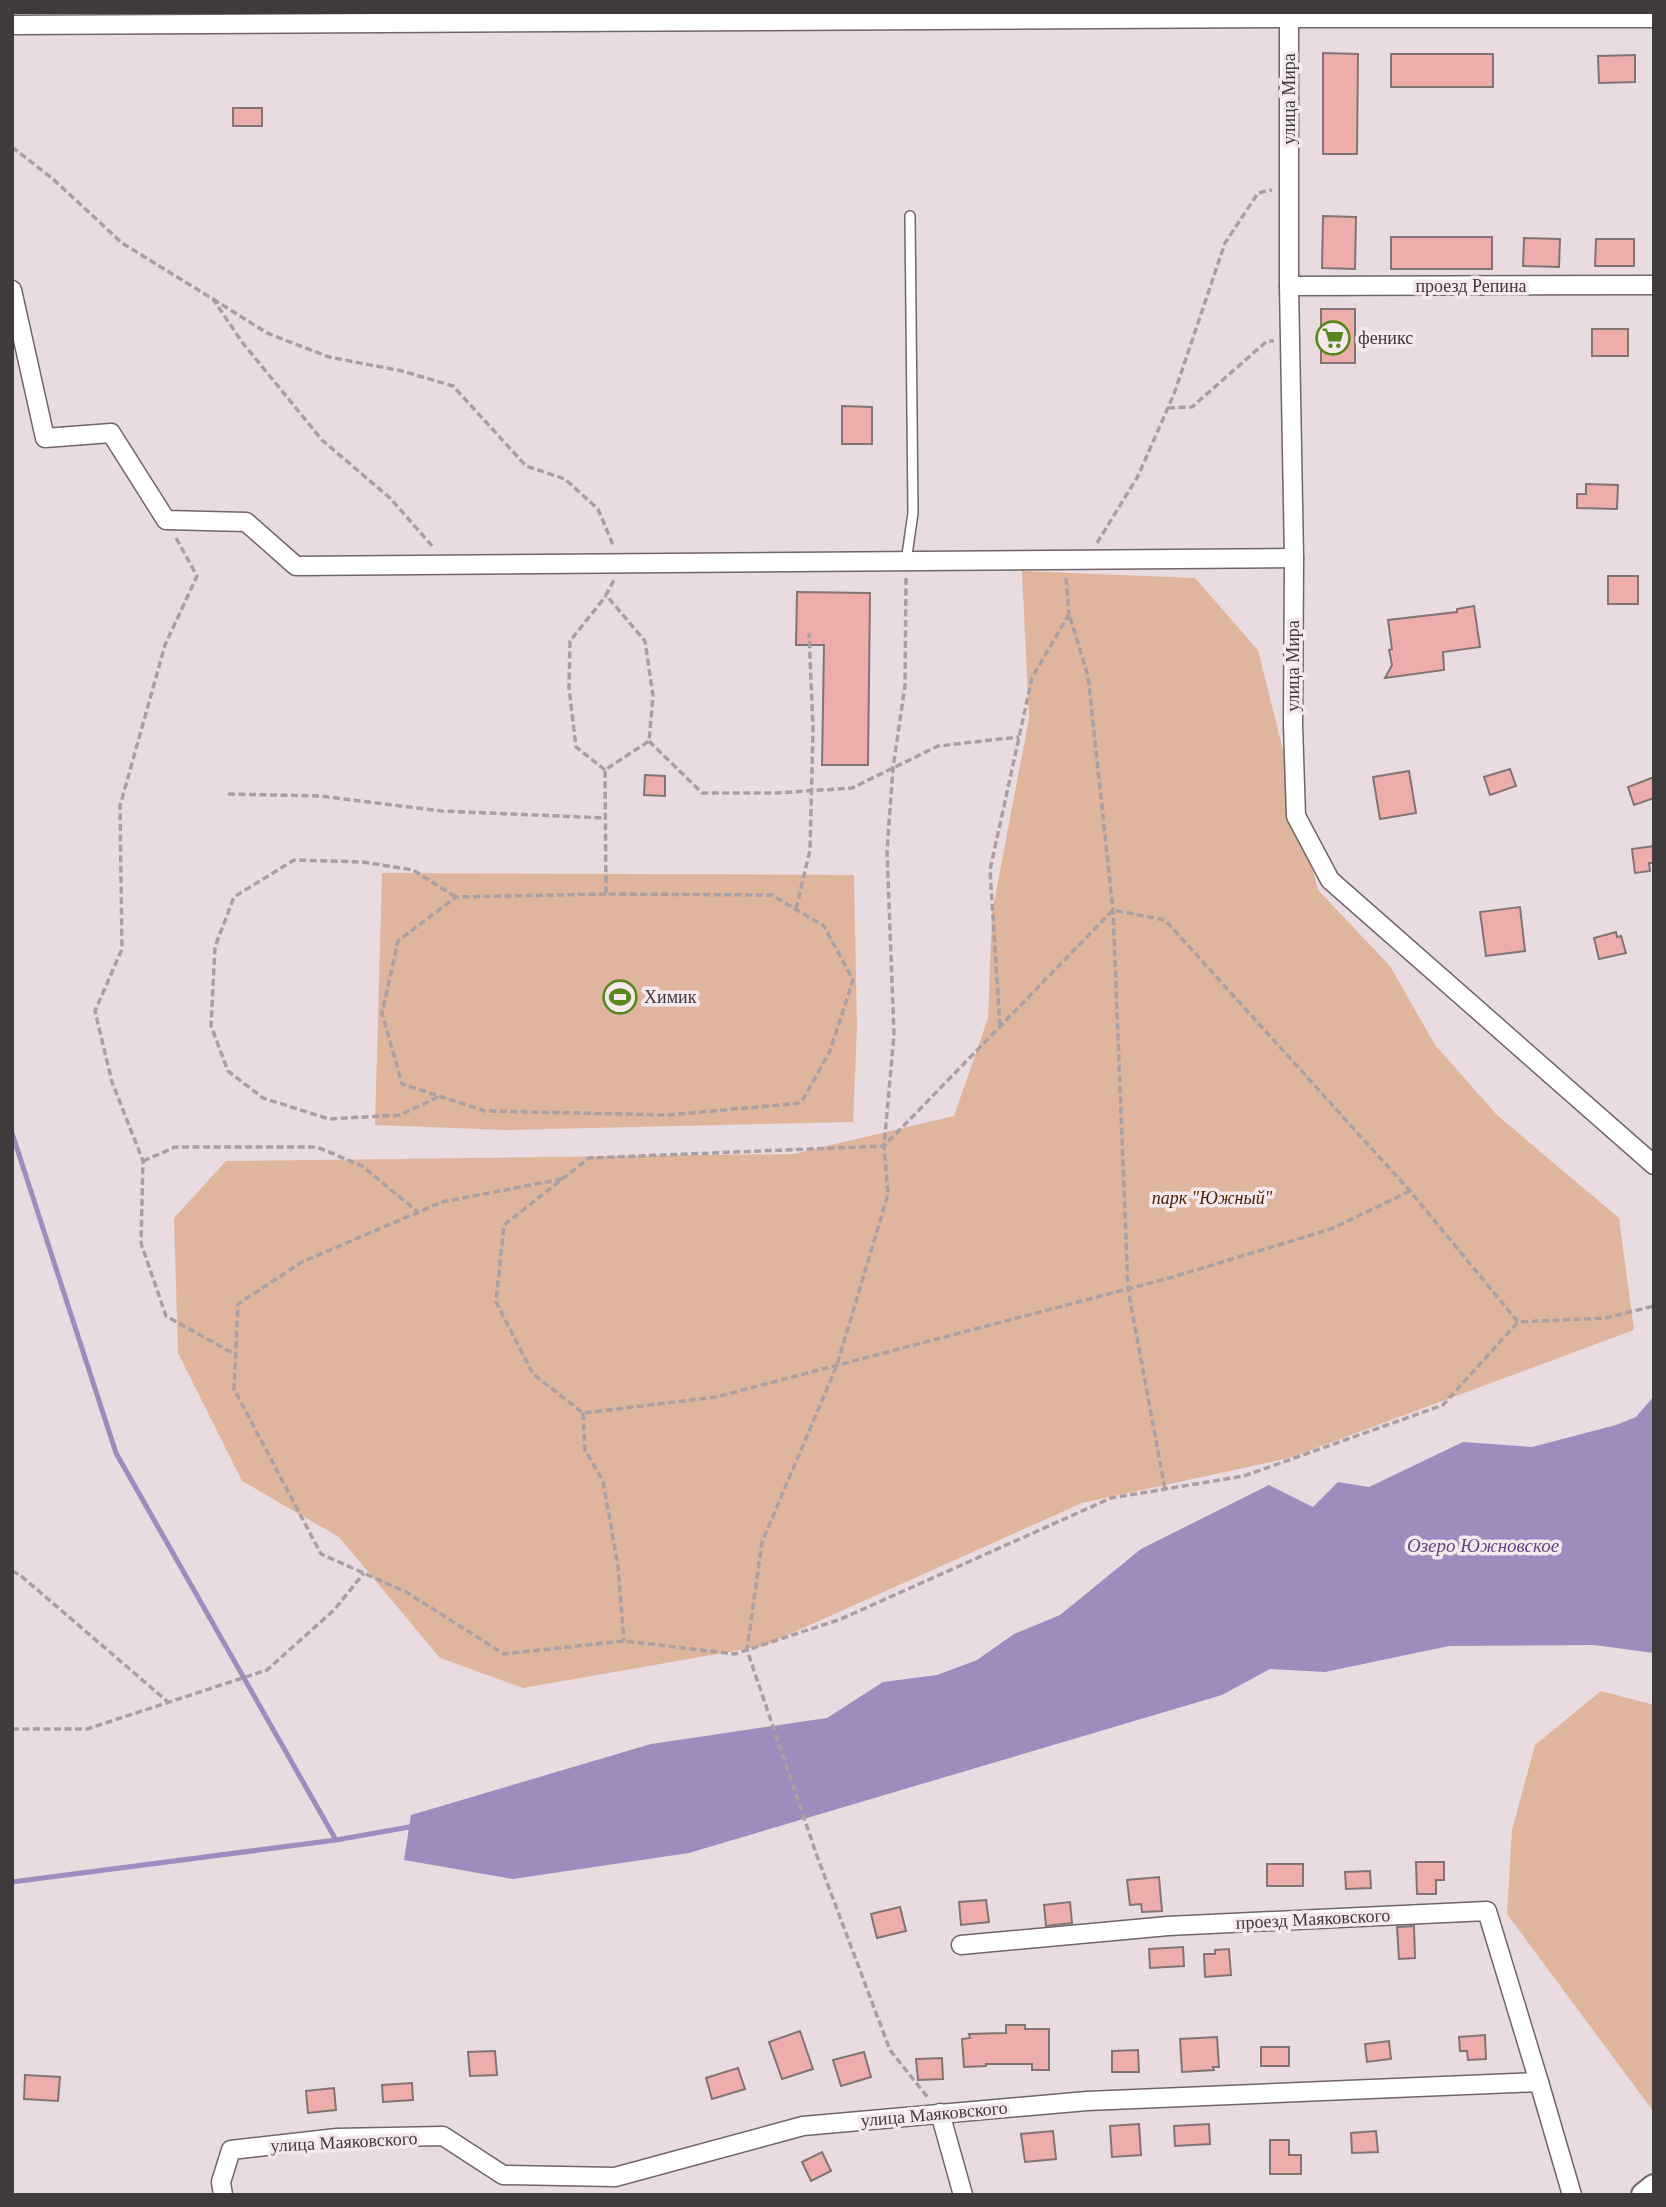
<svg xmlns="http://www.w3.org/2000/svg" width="1666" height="2207" font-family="'Times New Roman',serif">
  <rect width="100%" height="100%" fill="#e9dce0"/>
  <g fill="#e0b59e">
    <polygon points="1022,571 1195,578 1258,650 1318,890 1390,966 1435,1045 1498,1116 1619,1218 1634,1330 1289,1458 1082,1503 763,1646 523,1688 440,1658 339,1537 242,1481 178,1353 174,1218 226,1161 793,1154 954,1116 988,1018 992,913 1029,718"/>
    <polygon points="382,873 854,875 857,1026 853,1122 505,1130 375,1125"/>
    <polygon points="1601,1691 1654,1705 1653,2111 1507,1914 1512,1830 1535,1745"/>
  </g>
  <polygon fill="#9d8cbe" points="1654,1396 1654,1653 1594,1645 1449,1646 1325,1672 1270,1669 1222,1695 689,1853 513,1879 404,1860 411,1815 651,1744 827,1718 883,1682 937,1675 977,1660 1014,1634 1060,1615 1141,1549 1269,1485 1313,1507 1338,1482 1369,1487 1463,1442 1532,1447 1616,1425 1636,1417"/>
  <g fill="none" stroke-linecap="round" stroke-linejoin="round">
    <g stroke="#9d8cbe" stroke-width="5">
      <polyline points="12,1133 116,1453 336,1840 415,1826"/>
      <polyline points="12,1882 336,1840"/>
    </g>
  </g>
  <g fill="#edadaa" stroke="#817574" stroke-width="2">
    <polygon points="1323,53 1358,54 1357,154 1323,154"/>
    <rect x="1391" y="54" width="102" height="33"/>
    <polygon points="1635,55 1635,82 1599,83 1598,56"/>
    <rect x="233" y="108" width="29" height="18"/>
    <polygon points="1323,216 1356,217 1355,269 1322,268"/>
    <rect x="1391" y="237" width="101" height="32"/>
    <polygon points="1524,238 1560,239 1559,267 1523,266"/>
    <polygon points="1596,239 1634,239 1634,266 1595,266"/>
    <rect x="1321" y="309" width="34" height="54"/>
    <rect x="1592" y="329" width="36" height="27"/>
    <polygon points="842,406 872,407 872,444 842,444"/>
    <polygon points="1586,484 1618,485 1617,509 1577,508 1577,494 1586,494"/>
    <rect x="1608" y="576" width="30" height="28"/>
    <polygon points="797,592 870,593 868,765 822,765 824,645 796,645"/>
    <polygon points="1474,606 1480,647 1443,652 1444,670 1385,678 1392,665 1389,650 1392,649 1388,620 1457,612 1457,609"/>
    <polygon points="1510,769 1516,786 1490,795 1484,777"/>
    <polygon points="1409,771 1416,813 1380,819 1373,777"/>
    <polygon points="645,775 665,776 665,796 644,795"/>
    <polygon points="1654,777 1654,798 1634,805 1628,787"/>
    <polygon points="1654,846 1654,863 1649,863 1650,871 1635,873 1632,849"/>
    <polygon points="1520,907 1525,951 1486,956 1480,912"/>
    <polygon points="1616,932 1617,937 1621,936 1626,953 1599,959 1594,938"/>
    <polygon points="1416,1862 1444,1862 1444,1880 1436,1880 1436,1894 1417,1894"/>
    <rect x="1267" y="1864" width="36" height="22"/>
    <polygon points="1370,1871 1371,1888 1346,1889 1345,1872"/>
    <polygon points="1159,1877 1162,1911 1142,1912 1141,1904 1130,1905 1127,1880"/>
    <polygon points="986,1900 989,1922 961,1925 959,1902"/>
    <polygon points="1070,1902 1072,1923 1046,1926 1044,1905"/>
    <polygon points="900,1907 906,1931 877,1938 871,1914"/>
    <polygon points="1414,1926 1415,1958 1399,1959 1397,1927"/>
    <polygon points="1183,1947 1184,1966 1150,1968 1149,1949"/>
    <polygon points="1229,1949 1231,1975 1205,1977 1204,1954 1215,1954 1215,1950"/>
    <polygon points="1006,2025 1025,2025 1025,2029 1049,2029 1049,2070 1032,2070 1032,2064 986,2064 986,2066 964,2067 962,2039 970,2038 969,2034 1006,2033"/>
    <polygon points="800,2031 813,2069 782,2079 769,2042"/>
    <polygon points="1485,2035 1486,2059 1468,2060 1467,2051 1460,2051 1459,2037"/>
    <polygon points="1217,2037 1219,2067 1213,2067 1214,2070 1182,2072 1180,2039"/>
    <polygon points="1389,2041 1391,2059 1367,2062 1365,2044"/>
    <rect x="1261" y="2047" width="28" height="19"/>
    <polygon points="1138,2050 1139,2072 1112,2072 1112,2051"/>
    <polygon points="495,2051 497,2075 470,2076 468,2052"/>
    <polygon points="864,2052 871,2077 841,2086 833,2060"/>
    <polygon points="942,2058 943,2079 918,2080 916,2059"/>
    <polygon points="738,2068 745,2089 712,2099 706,2078"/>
    <polygon points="25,2075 60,2077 58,2101 24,2099"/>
    <polygon points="412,2083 413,2100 383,2102 382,2085"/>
    <polygon points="334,2088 336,2110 308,2113 306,2091"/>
    <polygon points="1139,2124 1141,2155 1112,2157 1110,2126"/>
    <polygon points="1209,2124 1210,2144 1175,2146 1174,2126"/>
    <polygon points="1053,2131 1056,2159 1025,2162 1021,2134"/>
    <polygon points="1376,2131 1378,2152 1352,2153 1351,2133"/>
    <polygon points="1270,2140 1289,2140 1289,2155 1301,2155 1301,2174 1270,2174"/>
    <polygon points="822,2152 831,2171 811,2181 802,2162"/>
  </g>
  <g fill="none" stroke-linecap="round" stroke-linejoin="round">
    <defs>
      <polyline id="lane" points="906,562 913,513 910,216"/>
      <g id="street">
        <polyline points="1289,12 1289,286 1294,558 1293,725 1296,816 1330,880 1654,1165"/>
        <polyline points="12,25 1289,18 1654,18"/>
        <polyline points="1289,286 1654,285"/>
        <polyline points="12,290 45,438 111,433 166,520 246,522 296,566 1294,558"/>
        <polyline points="961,1945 1168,1926 1487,1911 1539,2082"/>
        <polyline points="940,2113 963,2195"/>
        <polyline points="223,2195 221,2182 231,2150 337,2138 443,2136 503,2175 615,2177 803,2126 1087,2101 1539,2082 1572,2195"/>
      </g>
      <polyline id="secondary" points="1644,2195 1654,2187"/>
    </defs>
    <use href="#lane" stroke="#716569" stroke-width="12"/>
    <use href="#street" stroke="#716569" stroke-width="21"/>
    <use href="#secondary" stroke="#716569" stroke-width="28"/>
    <g stroke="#aaa0a3" stroke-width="3.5" stroke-dasharray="7 3.5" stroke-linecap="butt">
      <polyline points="12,147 53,179 122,243 213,299 242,342 322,440 390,498 434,548"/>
      <polyline points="213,299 267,333 329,357 402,371 453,386 526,466 565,479 598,509 613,545"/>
      <polyline points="1168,408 1192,407 1267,341 1274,341"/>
      <polyline points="176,538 197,576 165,645 120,806 122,949 95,1011 112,1082 143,1161 141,1243 166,1316 236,1355"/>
      <polyline points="1097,543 1138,476 1174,394 1225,243 1258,193 1272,190"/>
      <polyline points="906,578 905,685 893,768 887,851 894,1035 884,1146 888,1194 837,1365 762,1542 747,1650 817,1856 890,2050 929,2099"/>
      <polyline points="1066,578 1069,614"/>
      <polyline points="649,741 702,793 776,793 852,788 938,746 1019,737"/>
      <polyline points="605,770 576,747 569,688 570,641 606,596"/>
      <polyline points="228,794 320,796 441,811 606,818"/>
      <polyline points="606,894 456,897 398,941 382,1013 402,1084 485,1111 668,1115 801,1103 830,1051 853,980 824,926 772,895 606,894 605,770 649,741 653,696 645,641 606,595 614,580"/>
      <polyline points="796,909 810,850 813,729 809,633"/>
      <polyline points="1000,1026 990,870 1032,678 1069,614 1088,676 1113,910 1128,1289 1165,1489"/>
      <polyline points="438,1097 400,1115 329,1119 263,1098 228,1071 211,1026 215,947 234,897 294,860 363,862 413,870 456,897"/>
      <polyline points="143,1161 175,1147 317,1147 362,1166 418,1212"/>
      <polyline points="562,1179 442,1202 302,1262 238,1304 234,1389 321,1554 406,1592 504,1654 624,1641 735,1654 841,1619 1111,1498 1244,1476 1443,1405 1518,1322"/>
      <polyline points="1410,1191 1331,1229 1173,1277 716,1397 583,1413 533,1374 496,1302 504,1225 589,1158 884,1146 1113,910 1165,920 1410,1191 1518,1322 1605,1318 1654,1306"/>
      <polyline points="583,1413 585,1450 603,1481 618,1566 624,1641"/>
      <polyline points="12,1571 20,1575 168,1702"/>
      <polyline points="12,1729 87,1729 267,1670 334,1610 364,1573"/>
    </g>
    <use href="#lane" stroke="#fff" stroke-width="9"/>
    <use href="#street" stroke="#fff" stroke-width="18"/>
    <use href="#secondary" stroke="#fff" stroke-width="24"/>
  </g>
  <defs>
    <symbol id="supermarket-ring" viewBox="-11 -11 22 22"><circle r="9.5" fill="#f6e9ed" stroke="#58881d" stroke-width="1.5"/><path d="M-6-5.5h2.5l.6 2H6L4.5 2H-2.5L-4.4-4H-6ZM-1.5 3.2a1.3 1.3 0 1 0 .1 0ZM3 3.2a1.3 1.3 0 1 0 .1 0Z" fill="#58881d"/></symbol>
    <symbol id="stadium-ring" viewBox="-11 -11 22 22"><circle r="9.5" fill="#f6e9ed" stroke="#58881d" stroke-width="1.5"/><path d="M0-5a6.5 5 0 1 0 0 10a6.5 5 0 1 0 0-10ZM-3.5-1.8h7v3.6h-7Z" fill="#58881d"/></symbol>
  </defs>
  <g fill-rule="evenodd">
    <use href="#supermarket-ring" x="1314" y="319" width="38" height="38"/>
    <use href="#stadium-ring" x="601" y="978" width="38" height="38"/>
  </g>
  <g text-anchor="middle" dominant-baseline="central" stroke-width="7" stroke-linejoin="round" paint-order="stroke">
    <g font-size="18" fill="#3f3a3c" stroke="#f6e9ed">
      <text transform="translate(1289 99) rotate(-90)">улица Мира</text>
      <text x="1471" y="286">проезд Репина</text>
      <text transform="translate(1293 666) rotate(-90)">улица Мира</text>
      <text transform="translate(1313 1919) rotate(-3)">проезд Маяковского</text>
      <text transform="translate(934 2114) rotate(-5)">улица Маяковского</text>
      <text transform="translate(344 2142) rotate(-3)">улица Маяковского</text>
    </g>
    <g font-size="18" fill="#3f3a3c" stroke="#f6e9ed" text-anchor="start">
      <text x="1358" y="338">феникс</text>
      <text x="644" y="997">Химик</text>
    </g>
    <g font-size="18" font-style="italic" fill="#512000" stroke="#f6e9ed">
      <text x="1212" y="1198">парк "Южный"</text>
    </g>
    <g font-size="19" font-style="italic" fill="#5f4586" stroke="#f6e9ed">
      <text x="1483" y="1545">Озеро Южновское</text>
    </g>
  </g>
  <rect width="1666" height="2207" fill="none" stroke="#3f3a3c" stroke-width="28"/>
</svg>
